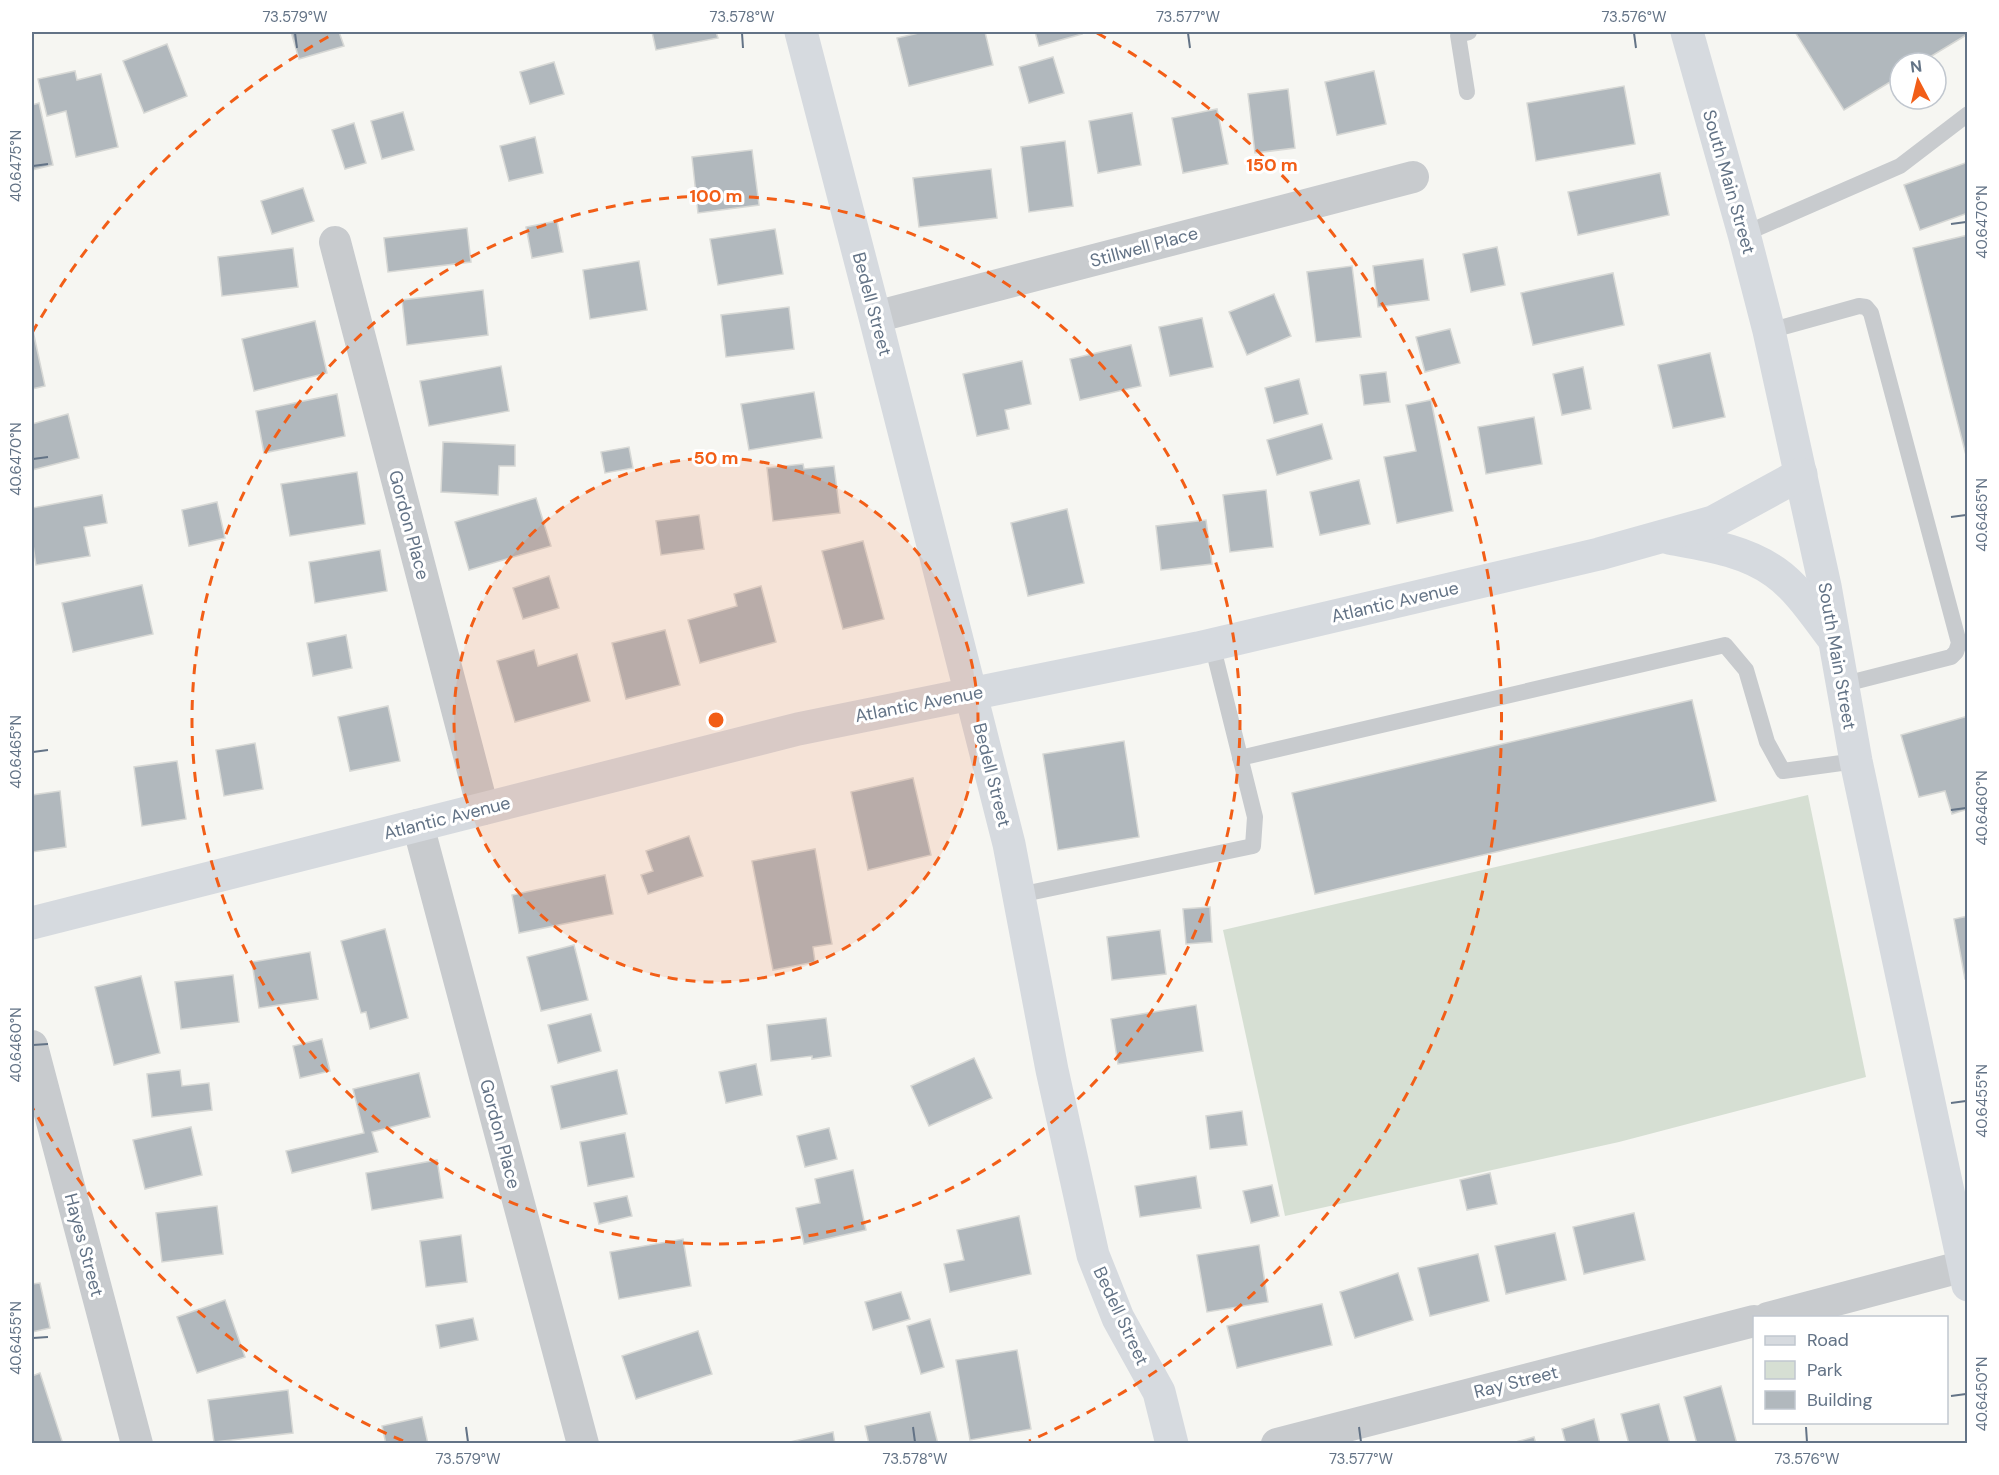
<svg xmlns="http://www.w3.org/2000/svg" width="1999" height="1475" font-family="'DM Sans',sans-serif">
  <rect width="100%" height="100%" fill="#f6f6f2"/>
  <polygon fill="#d6dfd3" points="1808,795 1866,1077 1619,1142 1285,1216 1223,930"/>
  <g fill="#b1b8bd" stroke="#d7d8d5" stroke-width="1.5">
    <polygon points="291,32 339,32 344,46 299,59"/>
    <polygon points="652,32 716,32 718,38 656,50"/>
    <polygon points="923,32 985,32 993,65 909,86 897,38"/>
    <polygon points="1035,32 1081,32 1082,34 1039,46"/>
    <polygon points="1795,32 1968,32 1968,34 1920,63 1900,63 1900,76 1844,110"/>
    <polygon points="167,44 187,96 144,113 123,61"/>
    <polygon points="1053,57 1064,93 1029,103 1019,67"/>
    <polygon points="554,62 564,94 530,104 520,72"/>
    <polygon points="75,71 77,80 101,74 118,147 76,157 66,111 47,116 38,79"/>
    <polygon points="1374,71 1386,124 1337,135 1325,82"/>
    <polygon points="1624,86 1635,144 1536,161 1527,103"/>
    <polygon points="1288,89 1295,148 1255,153 1248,94"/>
    <polygon points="39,103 53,165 32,170 32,105"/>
    <polygon points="1217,109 1228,164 1183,173 1172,118"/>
    <polygon points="403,112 414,150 382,159 371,121"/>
    <polygon points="1132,113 1141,165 1098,173 1089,121"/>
    <polygon points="354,123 366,163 345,169 332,130"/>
    <polygon points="535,137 543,173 509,181 500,146"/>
    <polygon points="1065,141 1073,206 1029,212 1021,147"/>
    <polygon points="752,150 759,205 698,213 692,157"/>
    <polygon points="1968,162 1968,213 1920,230 1904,185"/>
    <polygon points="991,169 997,218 919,227 913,178"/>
    <polygon points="1660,173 1669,215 1578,235 1568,192"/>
    <polygon points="303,188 314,221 272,234 261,201"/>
    <polygon points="557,221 563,252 532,258 526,227"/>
    <polygon points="467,228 471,262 388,272 384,238"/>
    <polygon points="775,229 783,274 718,285 710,239"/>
    <polygon points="1968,235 1968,463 1913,248"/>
    <polygon points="1497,247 1505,285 1471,292 1463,254"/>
    <polygon points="293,248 298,287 222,296 218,257"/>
    <polygon points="1423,259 1429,300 1378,307 1373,266"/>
    <polygon points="639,261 647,310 590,319 583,270"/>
    <polygon points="1352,266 1361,337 1316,342 1307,272"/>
    <polygon points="1613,273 1624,325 1533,345 1521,293"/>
    <polygon points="483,290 488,335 407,345 402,300"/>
    <polygon points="1274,294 1291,336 1247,355 1229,312"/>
    <polygon points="789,307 794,349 726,357 721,315"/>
    <polygon points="1202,318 1213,367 1170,376 1159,327"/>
    <polygon points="315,321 327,373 254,391 242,339"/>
    <polygon points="1450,329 1460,363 1425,372 1416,337"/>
    <polygon points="33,331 45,386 32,389 32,331"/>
    <polygon points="1131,345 1141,386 1080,400 1070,359"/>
    <polygon points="1710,353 1725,417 1673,428 1658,365"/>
    <polygon points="1022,361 1031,404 1005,410 1009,429 977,436 963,374"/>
    <polygon points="501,366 509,411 429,426 420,381"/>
    <polygon points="1583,367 1591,409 1562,415 1553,374"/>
    <polygon points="1386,372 1390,402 1364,405 1360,375"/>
    <polygon points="1299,379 1308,414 1274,423 1265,388"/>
    <polygon points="814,392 822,438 749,450 741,404"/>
    <polygon points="337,394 345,436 264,453 256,411"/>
    <polygon points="1431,400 1453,511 1397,523 1384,457 1416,451 1406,405"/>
    <polygon points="68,414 79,458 32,470 32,424"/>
    <polygon points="1534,417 1542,464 1486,474 1478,427"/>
    <polygon points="1322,424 1332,459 1277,475 1267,440"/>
    <polygon points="443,442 515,445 515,466 499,466 498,495 441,492"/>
    <polygon points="629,447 633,468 605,473 601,452"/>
    <polygon points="803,464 804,469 834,466 840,513 773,521 767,468"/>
    <polygon points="357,472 365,524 290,536 281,484"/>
    <polygon points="1359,480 1370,524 1320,535 1310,492"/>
    <polygon points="1266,490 1273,547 1230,552 1223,495"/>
    <polygon points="102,495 107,523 84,527 90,556 36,565 32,538 32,508"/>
    <polygon points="536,498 551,546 469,570 455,522"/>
    <polygon points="217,502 225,538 189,546 182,510"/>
    <polygon points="1067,509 1084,583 1028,596 1011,523"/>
    <polygon points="699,515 704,549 661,555 656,521"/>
    <polygon points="1206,520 1212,564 1161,570 1156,526"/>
    <polygon points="863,541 884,619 843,629 822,551"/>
    <polygon points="380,550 387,591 315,603 309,562"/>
    <polygon points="549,576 559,608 523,619 513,588"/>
    <polygon points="142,585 153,634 73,652 62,603"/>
    <polygon points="761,586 776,642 700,663 688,620 737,606 734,594"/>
    <polygon points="665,630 680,685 626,699 612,643"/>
    <polygon points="346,635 352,668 313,676 307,643"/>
    <polygon points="534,650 538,666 577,654 590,701 515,722 497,661"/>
    <polygon points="1692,700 1716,801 1315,894 1292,793"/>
    <polygon points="388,706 400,761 350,771 338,717"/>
    <polygon points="1968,716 1968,809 1952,814 1945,791 1919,797 1901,735"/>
    <polygon points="1124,741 1139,837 1058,850 1043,754"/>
    <polygon points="255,743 263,789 224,796 216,750"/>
    <polygon points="177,761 186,819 142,826 134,767"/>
    <polygon points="913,778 931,855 868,870 851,792"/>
    <polygon points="60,791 66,847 32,852 32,795"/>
    <polygon points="689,836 703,876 648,894 641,875 653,871 646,851"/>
    <polygon points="815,849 832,944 813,947 815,962 773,970 752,861"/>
    <polygon points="605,875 613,914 519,933 512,895"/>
    <polygon points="1210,907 1212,942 1186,944 1183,909"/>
    <polygon points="1968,916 1968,979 1965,979 1954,919"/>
    <polygon points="385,929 408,1018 370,1029 366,1012 361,1013 341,941"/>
    <polygon points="1160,930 1166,974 1112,980 1107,937"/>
    <polygon points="574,945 588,1000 541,1011 527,957"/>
    <polygon points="310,952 318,999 259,1008 252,962"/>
    <polygon points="233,975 239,1022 181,1029 175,982"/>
    <polygon points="141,976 160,1053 114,1065 95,987"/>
    <polygon points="1196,1005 1203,1051 1118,1064 1111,1019"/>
    <polygon points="591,1014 601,1051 558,1063 548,1025"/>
    <polygon points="826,1018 831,1056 812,1059 812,1056 771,1061 767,1025"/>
    <polygon points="322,1039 330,1071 300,1078 293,1046"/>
    <polygon points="974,1058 992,1098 929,1126 911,1086"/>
    <polygon points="756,1064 762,1095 726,1103 719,1072"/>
    <polygon points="180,1070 182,1086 209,1083 212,1110 152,1117 147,1074"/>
    <polygon points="617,1070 627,1114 561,1129 551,1086"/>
    <polygon points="419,1073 430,1117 372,1132 378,1152 292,1173 286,1151 364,1133 353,1089"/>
    <polygon points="1242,1111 1247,1145 1210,1149 1206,1116"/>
    <polygon points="191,1127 202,1175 145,1189 133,1140"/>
    <polygon points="829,1128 837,1159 805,1167 797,1136"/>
    <polygon points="625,1133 634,1177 588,1186 580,1142"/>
    <polygon points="437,1160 443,1198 372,1210 366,1173"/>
    <polygon points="853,1170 866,1230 804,1244 796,1208 820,1203 815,1179"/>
    <polygon points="1490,1173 1497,1204 1467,1210 1460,1180"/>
    <polygon points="1196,1176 1201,1208 1140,1217 1135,1186"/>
    <polygon points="1272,1185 1279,1216 1251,1223 1243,1191"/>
    <polygon points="627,1196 632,1216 599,1224 594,1203"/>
    <polygon points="217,1206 223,1254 162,1262 156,1213"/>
    <polygon points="1634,1213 1645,1260 1584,1274 1573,1227"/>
    <polygon points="1019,1216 1031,1274 950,1292 944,1264 964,1260 957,1230"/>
    <polygon points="1555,1233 1566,1280 1506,1294 1495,1246"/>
    <polygon points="461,1235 467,1282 426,1287 420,1241"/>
    <polygon points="683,1239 691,1286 619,1299 610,1252"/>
    <polygon points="1259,1245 1268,1302 1207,1312 1197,1255"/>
    <polygon points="1478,1254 1489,1301 1430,1316 1418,1268"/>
    <polygon points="1398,1273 1413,1320 1355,1338 1340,1292"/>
    <polygon points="40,1283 50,1328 32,1332 32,1284"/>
    <polygon points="901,1292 910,1319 873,1330 865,1302"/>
    <polygon points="225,1300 245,1357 197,1373 177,1317"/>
    <polygon points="1322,1304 1332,1345 1237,1368 1227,1326"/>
    <polygon points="473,1318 478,1340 440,1348 436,1325"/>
    <polygon points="930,1319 944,1367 921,1374 907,1326"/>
    <polygon points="698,1331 712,1374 636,1399 622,1356"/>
    <polygon points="1017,1350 1031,1429 970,1440 956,1360"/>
    <polygon points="40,1373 63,1444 32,1444 32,1376"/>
    <polygon points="1721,1386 1737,1444 1697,1444 1684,1397"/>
    <polygon points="288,1390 293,1433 214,1442 208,1400"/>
    <polygon points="1659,1404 1670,1444 1629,1444 1621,1414"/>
    <polygon points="930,1412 938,1444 869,1444 865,1426"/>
    <polygon points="422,1417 428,1444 386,1444 382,1426"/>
    <polygon points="1594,1419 1600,1444 1566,1444 1562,1429"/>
    <polygon points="833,1432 835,1444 791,1444 790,1442"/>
    <polygon points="1534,1437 1536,1444 1508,1444"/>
  </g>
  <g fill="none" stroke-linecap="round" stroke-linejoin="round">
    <g stroke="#c8cbce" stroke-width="16">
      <polyline points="1467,92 1458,35 1469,32"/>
      <polyline points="1744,234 1900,166 1968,114"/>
      <polyline points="1769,331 1859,306 1866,307 1871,313 1959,643 1956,652 1951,657 1841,685"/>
      <polyline points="1240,758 1725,645 1746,670 1767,742 1783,771 1856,761"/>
      <polyline points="1019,895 1253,846 1255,817 1212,644"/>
    </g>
    <g stroke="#c8cbce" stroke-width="32">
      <polyline points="335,242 483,809"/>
      <polyline points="875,317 1413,177"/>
      <polyline points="418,825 583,1444"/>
      <polyline points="32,1046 137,1444"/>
      <polyline points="1768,1318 1968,1265"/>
      <polyline points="1277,1444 1754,1321"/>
    </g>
    <g stroke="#d6dadf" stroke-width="33">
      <polyline points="801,32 875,317 1009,844 1052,1070 1093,1255 1118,1318 1159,1392 1172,1444"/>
      <polyline points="1687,32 1744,234 1769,331 1825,586 1856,761 1968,1285"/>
      <path d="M1669,538C1706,545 1744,550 1775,572C1798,588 1816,616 1833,638"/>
      <polyline points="32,923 798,729 1198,648 1599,554 1713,522 1801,474"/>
    </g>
  </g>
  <path fill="none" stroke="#637386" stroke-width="2" d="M295,33L297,48M742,33L743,48M1188,33L1190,48M1634,33L1636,48M33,166L48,164M1951,224L1966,222M33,459L48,457M1951,517L1966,515M33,752L48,750M1951,810L1966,808M33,1045L48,1044M1951,1103L1966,1101M33,1338L48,1337M1951,1396L1966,1394M466,1427L468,1442M913,1427L915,1442M1359,1427L1361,1442M1806,1427L1807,1442"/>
  <circle cx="716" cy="720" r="262" fill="#f25e17" fill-opacity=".12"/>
  <g fill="none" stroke="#f25e17" stroke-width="3" stroke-dasharray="10 8">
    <circle cx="716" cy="720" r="262"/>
    <circle cx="716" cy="720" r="524"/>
    <path d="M403 1441A786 786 0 0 1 32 1107M32 333A786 786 0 0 1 335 33M1097 33A786 786 0 0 1 1029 1441"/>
  </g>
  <g text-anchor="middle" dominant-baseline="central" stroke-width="6" stroke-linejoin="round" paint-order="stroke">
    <g font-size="18" fill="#637386" stroke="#fff">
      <text transform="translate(1729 182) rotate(74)">South Main Street</text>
      <text transform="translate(1144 247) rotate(-15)">Stillwell Place</text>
      <text transform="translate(872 304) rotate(75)">Bedell Street</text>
      <text transform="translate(409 525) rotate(75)">Gordon Place</text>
      <text transform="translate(1395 602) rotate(-13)">Atlantic Avenue</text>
      <text transform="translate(1837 656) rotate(80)">South Main Street</text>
      <text transform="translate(919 704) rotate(-11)">Atlantic Avenue</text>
      <text transform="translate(992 775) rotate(76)">Bedell Street</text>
      <text transform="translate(447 818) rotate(-14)">Atlantic Avenue</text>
      <text transform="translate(500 1134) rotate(75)">Gordon Place</text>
      <text transform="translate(84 1245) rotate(75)">Hayes Street</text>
      <text transform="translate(1121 1316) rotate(65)">Bedell Street</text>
      <text transform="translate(1516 1382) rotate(-14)">Ray Street</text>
    </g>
  </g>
  <circle cx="716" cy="720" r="9" fill="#f25e17" stroke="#fff" stroke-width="3"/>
  <g font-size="18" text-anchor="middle" font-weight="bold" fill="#f25e17" stroke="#fff" stroke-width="6" stroke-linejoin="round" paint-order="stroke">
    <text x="1272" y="171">150 m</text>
    <text x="716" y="202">100 m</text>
    <text x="716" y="464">50 m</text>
  </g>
  <rect width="1999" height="1475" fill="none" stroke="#ffffff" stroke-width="66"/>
  <rect x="1753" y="1316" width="195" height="108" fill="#ffffff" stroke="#c1c7cf" stroke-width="1.5"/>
  <rect x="1765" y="1336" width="30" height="9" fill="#d6dadf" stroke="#c1c7cf" stroke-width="1.5"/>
  <text x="1807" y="1346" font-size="18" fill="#637386">Road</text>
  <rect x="1765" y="1361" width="30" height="18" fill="#d6dfd3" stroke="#c1c7cf" stroke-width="1.5"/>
  <text x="1807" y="1376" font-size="18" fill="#637386">Park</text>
  <rect x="1765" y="1391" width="30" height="18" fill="#b1b8bd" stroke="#c1c7cf" stroke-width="1.5"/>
  <text x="1807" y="1406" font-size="18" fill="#637386">Building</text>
  <g transform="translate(1918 81) rotate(353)"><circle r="28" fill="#ffffff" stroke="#c1c7cf" stroke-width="1.5"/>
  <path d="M0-4.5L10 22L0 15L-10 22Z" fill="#f25e17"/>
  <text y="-9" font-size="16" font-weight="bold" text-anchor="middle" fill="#637386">N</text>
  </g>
  <rect x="33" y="33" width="1933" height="1409" fill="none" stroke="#637386" stroke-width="2"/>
  <g font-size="15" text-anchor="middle" fill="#637386">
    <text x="295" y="22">73.579°W</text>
    <text x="742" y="22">73.578°W</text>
    <text x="1188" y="22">73.577°W</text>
    <text x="1634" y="22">73.576°W</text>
    <text transform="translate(16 166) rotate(-90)" y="5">40.6475°N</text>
    <text transform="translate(1982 222) rotate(-90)" y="5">40.6470°N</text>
    <text transform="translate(16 459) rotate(-90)" y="5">40.6470°N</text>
    <text transform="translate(1982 515) rotate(-90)" y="5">40.6465°N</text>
    <text transform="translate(16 752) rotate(-90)" y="5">40.6465°N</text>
    <text transform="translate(1982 808) rotate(-90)" y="5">40.6460°N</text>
    <text transform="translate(16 1045) rotate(-90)" y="5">40.6460°N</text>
    <text transform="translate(1982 1101) rotate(-90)" y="5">40.6455°N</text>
    <text transform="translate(16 1338) rotate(-90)" y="5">40.6455°N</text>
    <text transform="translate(1982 1394) rotate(-90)" y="5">40.6450°N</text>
    <text x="468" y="1464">73.579°W</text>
    <text x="915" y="1464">73.578°W</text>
    <text x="1361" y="1464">73.577°W</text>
    <text x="1807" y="1464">73.576°W</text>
  </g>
</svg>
